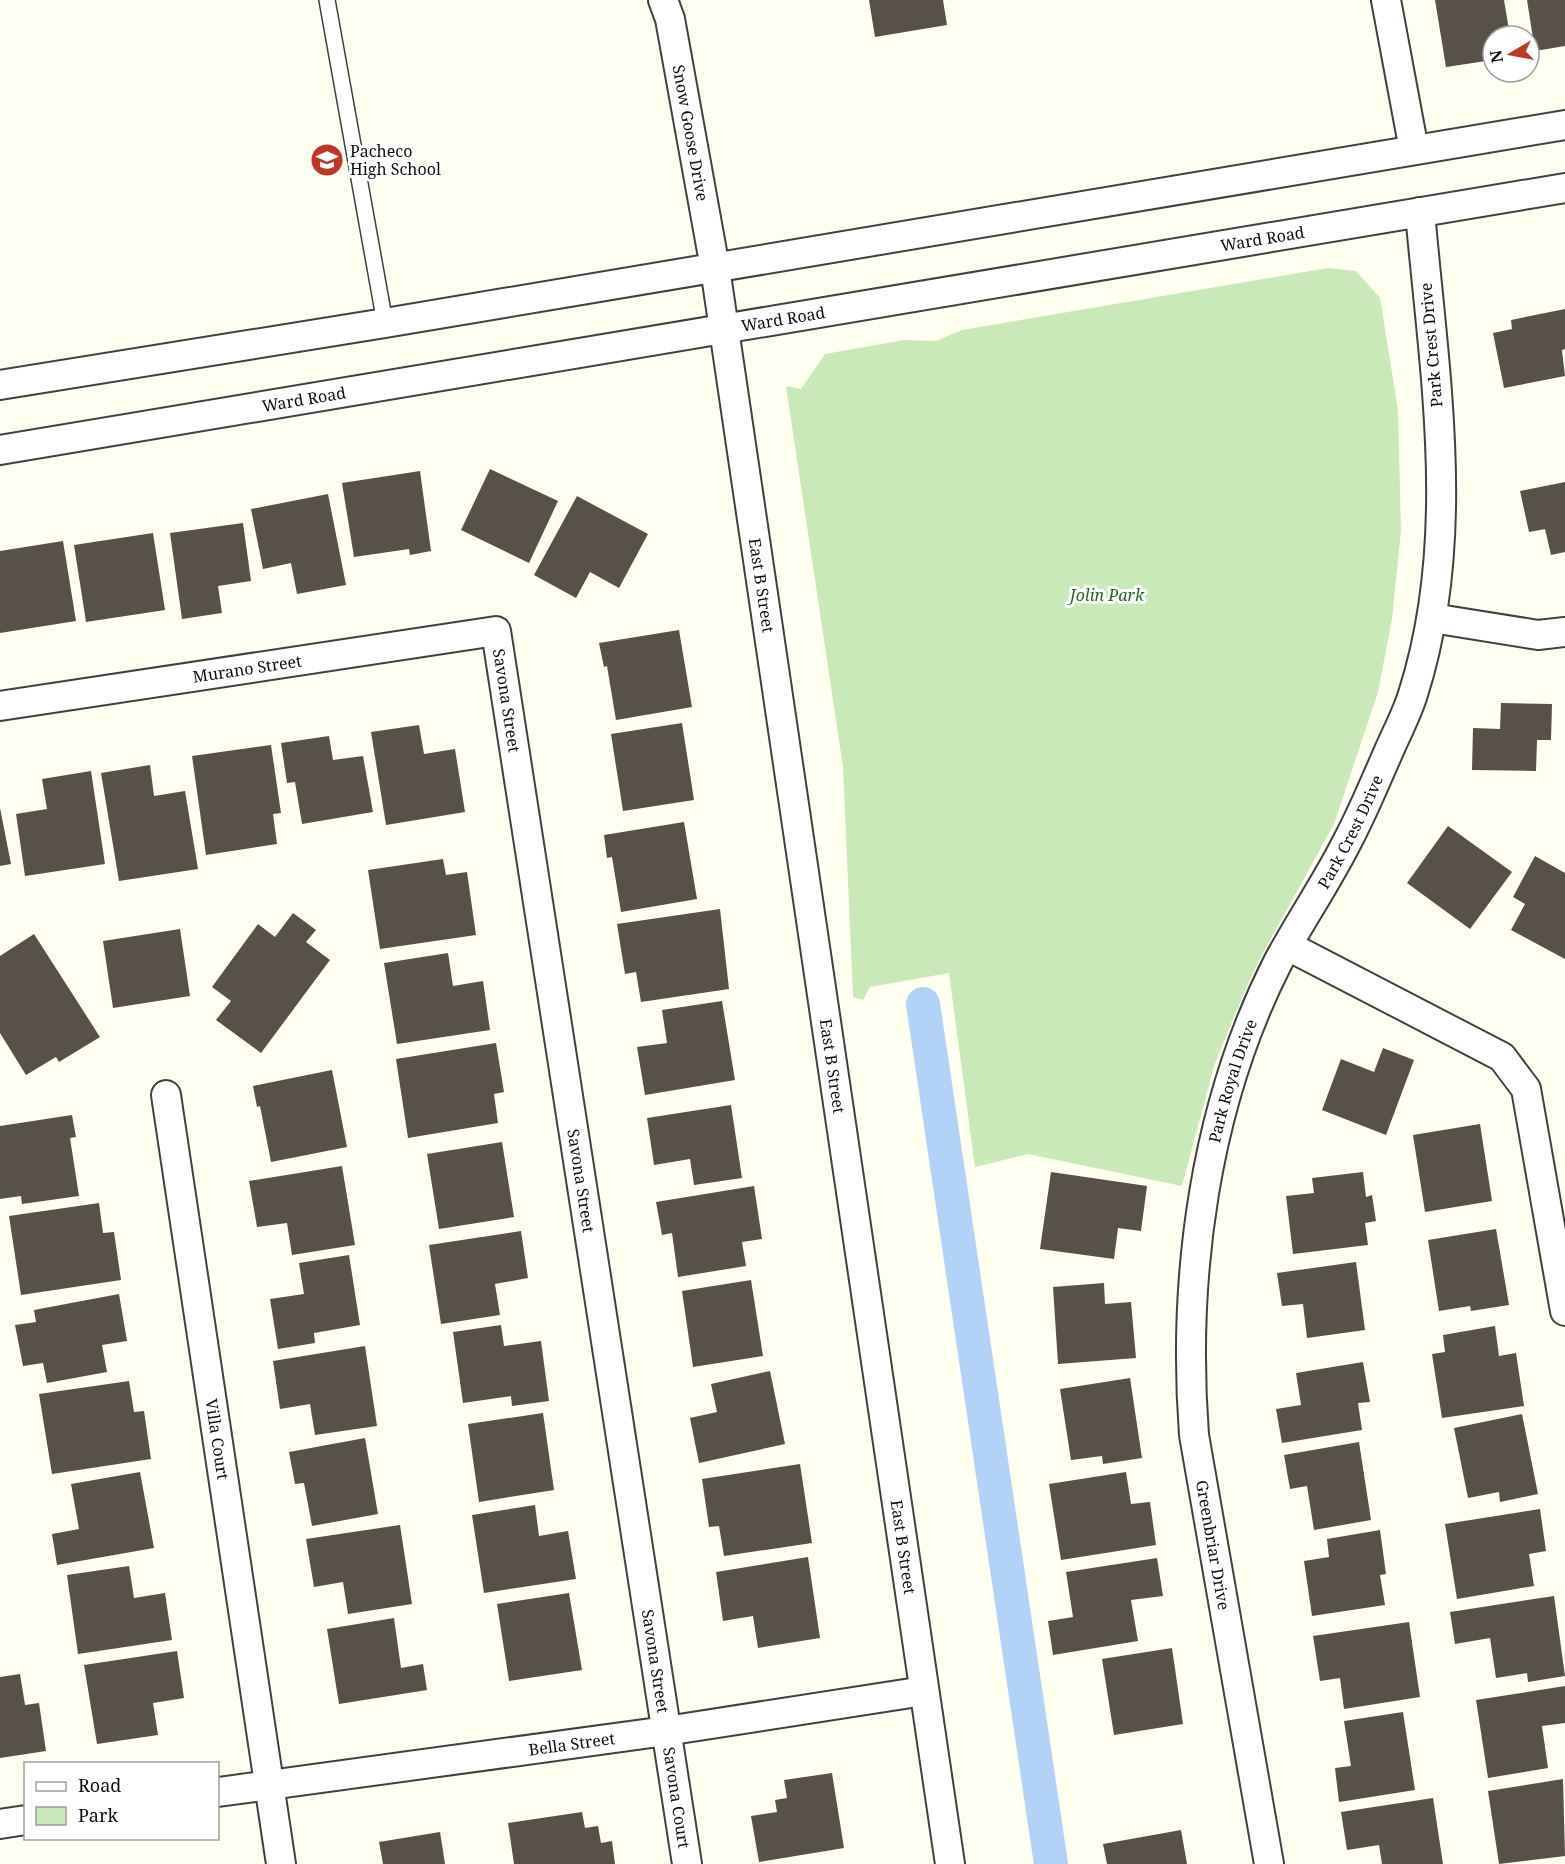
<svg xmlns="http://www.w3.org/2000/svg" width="1565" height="1864" font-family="'Noto Serif',serif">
  <rect width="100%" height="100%" fill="#ffffef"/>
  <polygon fill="#c9eab8" points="1328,268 1356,271 1380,298 1398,410 1401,530 1392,619 1378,692 1334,824 1257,964 1233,1019 1214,1066 1182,1186 1028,1154 975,1167 949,973 870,987 863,1000 853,997 843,767 786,386 801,389 825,354 904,340 936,341 962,330"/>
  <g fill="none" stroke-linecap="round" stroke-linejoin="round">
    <polyline stroke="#b2d2f7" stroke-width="34" points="923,1004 1051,1864"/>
  </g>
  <g fill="#57514a">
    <polygon points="869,0 943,0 947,25 875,37"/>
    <polygon points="1435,0 1504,0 1510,36 1493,36 1493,60 1446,67"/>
    <polygon points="1527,0 1565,0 1565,46 1535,51"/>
    <polygon points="1565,309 1565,349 1562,350 1565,376 1504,388 1493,333 1512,329 1511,320"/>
    <polygon points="490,469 558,501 529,563 461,530"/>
    <polygon points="420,471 431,551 410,555 409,549 354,557 342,483"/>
    <polygon points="1565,482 1565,552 1551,555 1545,529 1529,532 1520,491"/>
    <polygon points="328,494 346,585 297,594 291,563 263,569 251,509"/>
    <polygon points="577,496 648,534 619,588 590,572 576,598 534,575"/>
    <polygon points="243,523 251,581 218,586 222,613 182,619 170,533"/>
    <polygon points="153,533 165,610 86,622 74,545"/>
    <polygon points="63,541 76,621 0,633 0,551"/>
    <polygon points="679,630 692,707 616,720 607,666 604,667 599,643"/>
    <polygon points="1501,703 1552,704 1551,740 1537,740 1536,771 1472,770 1473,728 1500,729"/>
    <polygon points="682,723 694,800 623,811 611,734"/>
    <polygon points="419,725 424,754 455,749 465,812 386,825 371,732"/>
    <polygon points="329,736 333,760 363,756 373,812 302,824 295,782 287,783 281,743"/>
    <polygon points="271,745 281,813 273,814 277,844 206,855 192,756"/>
    <polygon points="150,765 154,796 185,791 198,869 119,881 101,773"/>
    <polygon points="91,771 105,864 25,876 16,814 47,809 42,779"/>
    <polygon points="0,808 11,864 0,866"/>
    <polygon points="684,822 697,899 621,912 612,857 607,858 604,835"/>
    <polygon points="1448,826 1512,872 1470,929 1407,883"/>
    <polygon points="1535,856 1565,873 1565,959 1511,930 1525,904 1513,897"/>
    <polygon points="443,859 446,875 467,872 476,935 380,949 368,870"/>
    <polygon points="720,909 729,989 641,1002 636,972 625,974 617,924"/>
    <polygon points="293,913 316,930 306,942 330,960 261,1053 216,1020 231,1001 212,987 258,924 275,937"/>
    <polygon points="180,929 190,996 113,1008 103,941"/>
    <polygon points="34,934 100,1037 59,1062 56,1057 26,1075 0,1033 0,956"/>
    <polygon points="448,953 453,986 483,981 490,1030 397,1044 384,963"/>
    <polygon points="722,1001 735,1080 645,1095 637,1047 667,1043 662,1010"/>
    <polygon points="496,1043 504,1092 494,1094 498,1123 408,1138 396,1059"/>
    <polygon points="1383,1048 1414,1060 1386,1135 1322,1110 1341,1059 1374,1072"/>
    <polygon points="332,1070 347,1147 271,1162 260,1106 257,1107 253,1086"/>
    <polygon points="731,1105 742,1178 694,1185 690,1159 654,1165 647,1118"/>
    <polygon points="72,1115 76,1137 70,1138 79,1196 22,1204 21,1196 0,1199 0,1126"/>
    <polygon points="1480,1124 1492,1201 1425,1212 1413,1135"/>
    <polygon points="502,1142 514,1217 439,1229 427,1154"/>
    <polygon points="342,1166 355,1245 292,1255 287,1223 257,1227 249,1181"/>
    <polygon points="1051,1172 1147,1186 1141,1231 1118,1228 1114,1259 1040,1249"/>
    <polygon points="1363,1172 1366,1197 1372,1195 1376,1221 1365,1223 1368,1245 1293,1254 1286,1196 1314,1193 1312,1178"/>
    <polygon points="754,1186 762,1239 742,1242 746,1266 678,1277 672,1233 662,1235 656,1202"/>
    <polygon points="99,1203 103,1233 114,1232 121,1280 21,1295 9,1216"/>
    <polygon points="1496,1229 1509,1305 1471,1311 1470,1306 1439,1311 1428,1240"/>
    <polygon points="521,1231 528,1278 495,1284 500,1315 441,1324 429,1245"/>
    <polygon points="349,1255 360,1325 314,1333 315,1343 278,1349 270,1299 304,1294 299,1263"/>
    <polygon points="1356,1262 1365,1330 1307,1338 1303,1304 1282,1306 1277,1273"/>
    <polygon points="751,1280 763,1356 693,1367 682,1291"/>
    <polygon points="1104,1283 1105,1304 1131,1302 1136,1358 1058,1364 1053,1287"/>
    <polygon points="119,1294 127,1341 102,1345 107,1372 47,1383 43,1363 23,1366 15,1325 36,1322 34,1310"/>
    <polygon points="501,1325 504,1346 541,1341 549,1401 512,1406 511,1396 463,1403 453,1332"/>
    <polygon points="1495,1326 1499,1356 1516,1353 1524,1406 1442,1418 1432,1354 1445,1352 1443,1335"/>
    <polygon points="365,1346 377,1426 315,1435 310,1404 280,1409 273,1361"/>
    <polygon points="1363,1362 1370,1402 1358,1403 1362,1430 1282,1443 1276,1409 1301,1405 1296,1373"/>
    <polygon points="770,1371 785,1444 699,1463 690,1418 717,1412 711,1384"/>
    <polygon points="1130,1378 1142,1458 1103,1464 1102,1456 1071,1460 1060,1389"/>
    <polygon points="129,1381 134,1412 144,1411 151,1459 52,1474 39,1394"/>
    <polygon points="543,1413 554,1490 479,1502 468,1424"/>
    <polygon points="1522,1414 1538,1494 1500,1502 1499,1492 1468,1498 1454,1428"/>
    <polygon points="365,1438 378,1514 312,1526 304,1483 295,1484 289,1452"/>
    <polygon points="1359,1442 1371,1520 1314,1530 1307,1486 1290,1489 1284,1455"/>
    <polygon points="800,1464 812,1543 724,1556 719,1526 709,1527 702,1479"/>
    <polygon points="140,1472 154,1548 57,1565 52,1534 79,1529 71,1484"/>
    <polygon points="1126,1472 1131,1504 1150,1502 1156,1545 1061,1560 1049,1484"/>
    <polygon points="535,1505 539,1536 568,1531 576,1579 484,1593 472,1515"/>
    <polygon points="1540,1509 1546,1551 1529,1554 1534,1586 1457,1599 1445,1524"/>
    <polygon points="400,1525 412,1604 348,1614 343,1582 314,1587 306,1539"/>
    <polygon points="1380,1530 1386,1574 1380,1575 1385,1605 1312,1616 1304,1561 1329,1557 1327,1539"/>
    <polygon points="808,1557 820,1638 758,1648 753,1616 723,1621 716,1572"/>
    <polygon points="1157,1558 1163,1596 1131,1600 1138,1641 1053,1655 1048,1621 1073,1617 1066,1572"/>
    <polygon points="129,1566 134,1598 165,1593 172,1640 78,1654 67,1575"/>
    <polygon points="569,1593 582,1670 509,1681 497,1604"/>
    <polygon points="1554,1596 1565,1676 1528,1682 1527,1673 1496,1678 1490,1638 1455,1644 1450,1612"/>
    <polygon points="394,1618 401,1668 423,1664 427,1690 339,1704 327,1629"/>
    <polygon points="1409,1622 1420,1697 1344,1709 1340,1678 1320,1681 1313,1636"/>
    <polygon points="1172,1648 1183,1724 1114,1735 1102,1659"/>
    <polygon points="177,1651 184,1698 153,1703 158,1735 97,1744 84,1665"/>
    <polygon points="20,1674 25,1705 39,1703 46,1751 0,1758 0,1677"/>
    <polygon points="1565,1686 1565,1723 1542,1726 1548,1768 1488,1778 1476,1700"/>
    <polygon points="1403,1712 1415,1790 1339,1802 1335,1768 1351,1766 1344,1721"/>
    <polygon points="832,1773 844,1848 759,1862 751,1816 777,1812 775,1800 787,1798 784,1780"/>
    <polygon points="1563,1779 1565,1856 1499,1864 1488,1791"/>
    <polygon points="1433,1798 1443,1864 1382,1864 1379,1845 1347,1850 1341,1812"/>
    <polygon points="582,1812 585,1828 598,1826 601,1843 612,1841 615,1864 514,1864 508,1823"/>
    <polygon points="1181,1830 1187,1864 1107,1864 1103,1844"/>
    <polygon points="440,1832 445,1864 383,1864 379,1842"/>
  </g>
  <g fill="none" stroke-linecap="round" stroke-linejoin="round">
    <defs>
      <polyline id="lane" points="327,0 385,323"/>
      <g id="street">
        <path id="s1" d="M663,0L670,19L715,268L950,1864"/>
        <polyline points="1386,0 1414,150"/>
        <polyline points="0,385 385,323 1565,125"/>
        <path id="s2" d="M0,450L1565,188"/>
        <polyline points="1432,618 1538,635 1565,632"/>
        <path id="s3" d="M0,706L496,631L687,1864"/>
        <polyline points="1288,946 1502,1057 1526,1089 1565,1311"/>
        <path id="s4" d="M166,1095L281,1864"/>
        <path id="s5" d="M218,1792L666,1731L924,1691"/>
        <polyline points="0,1824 26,1820"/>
        <path id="s6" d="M1269,1864L1194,1435C1182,1276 1205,1105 1278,962C1300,921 1327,882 1348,840C1363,812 1375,782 1388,753C1396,734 1407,714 1413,694C1463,538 1434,372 1420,212"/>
      </g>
    </defs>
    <use href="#lane" stroke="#414141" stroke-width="18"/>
    <use href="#street" stroke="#414141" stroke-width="32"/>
    <use href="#lane" stroke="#fff" stroke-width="15"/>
    <use href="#street" stroke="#fff" stroke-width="28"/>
  </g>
  <defs>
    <symbol id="school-disc" viewBox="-11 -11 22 22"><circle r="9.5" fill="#c13523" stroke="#fff"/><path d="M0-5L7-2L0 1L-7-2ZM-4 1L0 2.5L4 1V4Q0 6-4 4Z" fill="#fff"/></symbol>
  </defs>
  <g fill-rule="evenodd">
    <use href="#school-disc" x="308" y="141" width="38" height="38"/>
  </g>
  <g text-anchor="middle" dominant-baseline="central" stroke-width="6" stroke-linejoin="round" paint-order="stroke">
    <g font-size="16" fill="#0e0e0e" stroke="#fff">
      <text stroke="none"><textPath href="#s1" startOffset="136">Snow Goose Drive</textPath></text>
      <text stroke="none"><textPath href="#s2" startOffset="1280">Ward Road</textPath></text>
      <text stroke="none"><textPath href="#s2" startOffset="794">Ward Road</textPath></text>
      <text transform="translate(1431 345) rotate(-95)">Park Crest Drive</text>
      <text stroke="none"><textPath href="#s2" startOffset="308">Ward Road</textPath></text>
      <text stroke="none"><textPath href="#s1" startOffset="594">East B Street</textPath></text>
      <text stroke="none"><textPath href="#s3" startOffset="250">Murano Street</textPath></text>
      <text stroke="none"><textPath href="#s3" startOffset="572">Savona Street</textPath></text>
      <text stroke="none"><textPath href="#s6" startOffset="1071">Park Crest Drive</textPath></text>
      <text stroke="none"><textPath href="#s1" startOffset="1080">East B Street</textPath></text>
      <text stroke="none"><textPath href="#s6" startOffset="794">Park Royal Drive</textPath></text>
      <text stroke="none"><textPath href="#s3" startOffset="1058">Savona Street</textPath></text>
      <text stroke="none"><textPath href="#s4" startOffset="348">Villa Court</textPath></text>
      <text transform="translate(1213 1545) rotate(80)">Greenbriar Drive</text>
      <text stroke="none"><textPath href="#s1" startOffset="1566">East B Street</textPath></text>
      <text stroke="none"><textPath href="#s3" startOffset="1544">Savona Street</textPath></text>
      <text stroke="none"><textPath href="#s5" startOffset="357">Bella Street</textPath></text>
      <text stroke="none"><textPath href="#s3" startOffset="1682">Savona Court</textPath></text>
    </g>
    <g font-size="16" fill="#0e0e0e" stroke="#fff" text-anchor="start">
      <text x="350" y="151">Pacheco<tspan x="350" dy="18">High School</tspan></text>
    </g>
    <g font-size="16" font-style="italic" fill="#20671c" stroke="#fff">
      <text x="1107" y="595">Jolin Park</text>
    </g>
  </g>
  <rect x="24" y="1762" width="195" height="78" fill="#ffffff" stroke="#9f9f9f" stroke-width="1.5"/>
  <rect x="36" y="1782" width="30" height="9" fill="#ffffff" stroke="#9f9f9f" stroke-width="1.5"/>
  <text x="78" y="1792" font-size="18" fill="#0e0e0e">Road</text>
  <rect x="36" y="1807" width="30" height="18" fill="#c9eab8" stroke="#9f9f9f" stroke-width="1.5"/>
  <text x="78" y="1822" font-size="18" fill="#0e0e0e">Park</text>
  <g transform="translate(1511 54) rotate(260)"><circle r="28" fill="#ffffff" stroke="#9f9f9f" stroke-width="1.5"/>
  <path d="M0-4.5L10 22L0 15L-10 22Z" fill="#c13523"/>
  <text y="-9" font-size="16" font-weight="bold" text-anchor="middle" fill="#0e0e0e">N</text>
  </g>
</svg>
